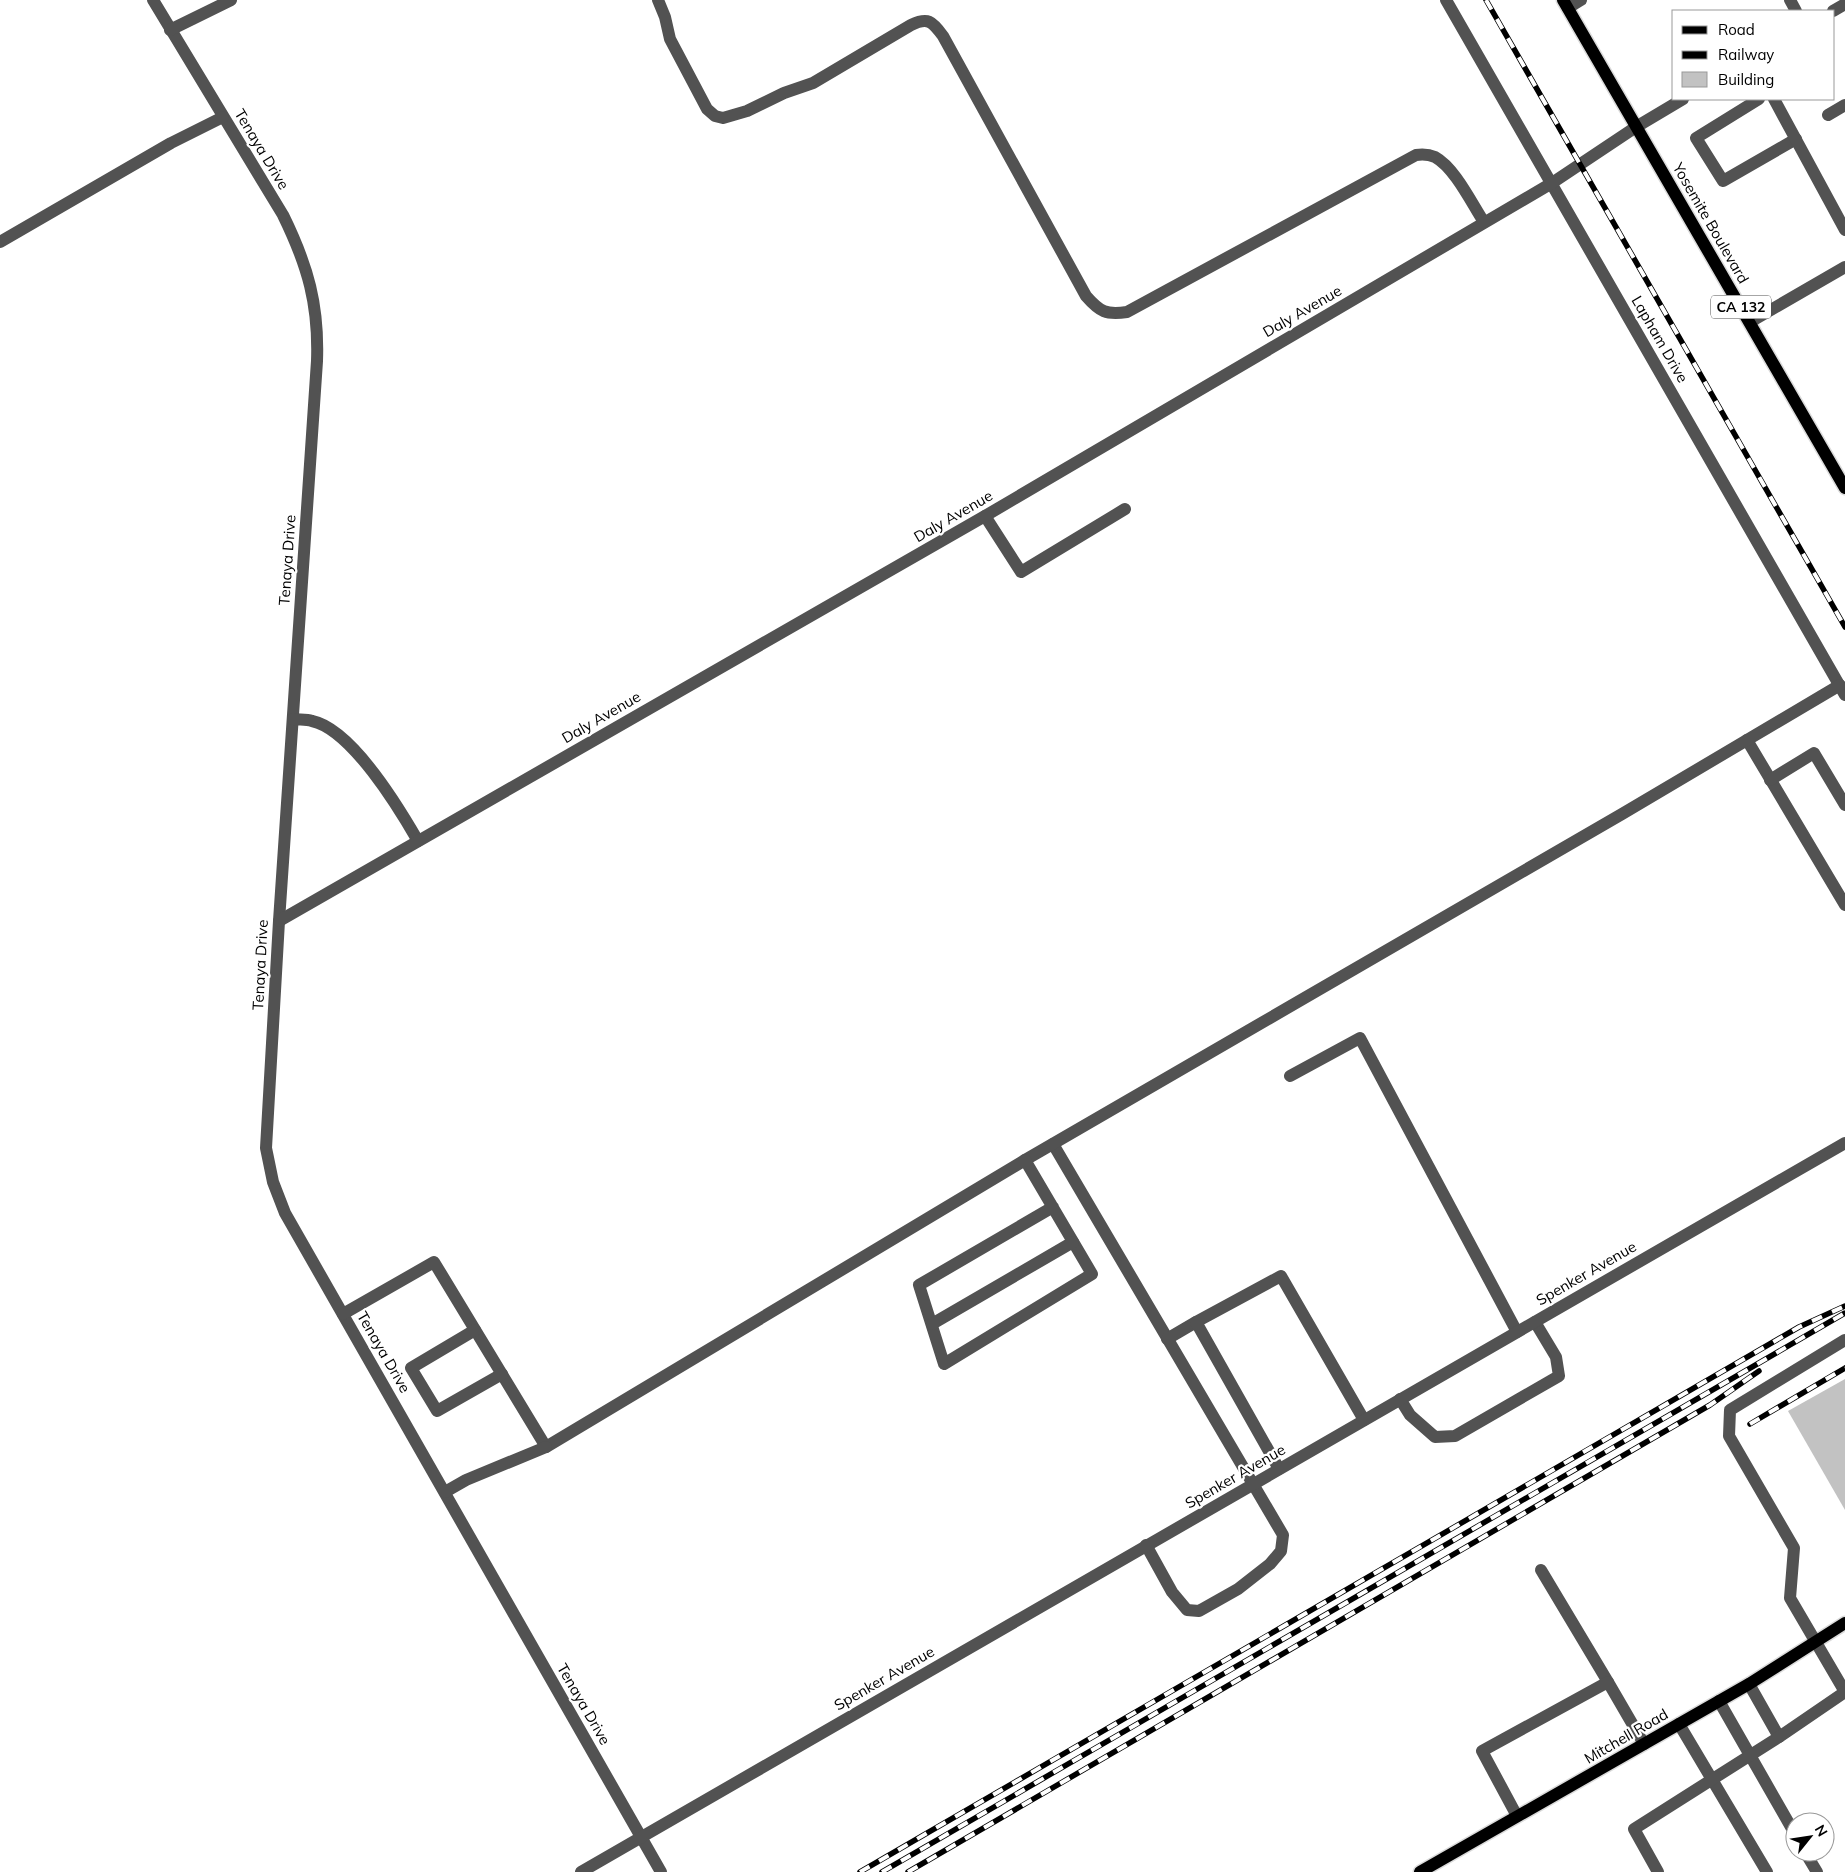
<svg xmlns="http://www.w3.org/2000/svg" width="1845" height="1872" font-family="Mulish,sans-serif">
  <rect width="100%" height="100%" fill="#fff"/>
  <polygon fill="#c2c2c2" points="1845,1379 1845,1510 1788,1411"/>
  <g fill="none" stroke-linecap="round" stroke-linejoin="round">
    <defs>
      <g id="major">
        <polyline points="1563,0 1845,488"/>
        <polyline points="1420,1872 1749,1684 1845,1623"/>
      </g>
    </defs>
    <use href="#major" stroke="#dbdbdb" stroke-width="15"/>
    <g stroke="#525252" stroke-width="12">
      <path d="M153,0L283,215C308,266 319,305 317,361L279,921L266,1148L273,1182L285,1213L661,1872"/>
      <path d="M658,0L665,17L670,39L707,109L715,116L723,118L747,111L784,93L813,83L911,25C928,17 932,21 943,36L1086,296C1100,312 1106,315 1127,312L1416,155C1423,154 1428,154 1435,157C1455,168 1472,204 1484,222"/>
      <polyline points="1446,0 1845,695"/>
      <polyline points="1790,0 1796,11"/>
      <polyline points="1568,8 1581,0"/>
      <polyline points="1833,11 1845,4"/>
      <polyline points="170,30 231,0"/>
      <polyline points="1759,99 1696,138 1723,181 1796,139"/>
      <polyline points="1774,99 1845,230"/>
      <polyline points="1828,115 1845,105"/>
      <polyline points="0,242 171,143 223,117"/>
      <polyline points="1750,322 1845,267"/>
      <polyline points="985,516 1021,572 1125,509"/>
      <path d="M293,719C299,720 306,719 312,721C351,729 399,808 418,841"/>
      <polyline points="1747,740 1845,905"/>
      <polyline points="1770,780 1814,753 1845,805"/>
      <polyline points="279,921 985,516 1552,183 1636,127 1683,99"/>
      <polyline points="1290,1076 1360,1038 1517,1332"/>
      <polyline points="1053,1144 1283,1535 1281,1551 1270,1564 1238,1589 1199,1611 1187,1610 1172,1592 1146,1545"/>
      <polyline points="1025,1160 1622,814 1840,685"/>
      <polyline points="343,1314 434,1262 546,1447 1025,1160 1092,1274 944,1364 919,1285 1053,1207"/>
      <polyline points="932,1324 1073,1242"/>
      <polyline points="475,1330 411,1368 437,1411 502,1374"/>
      <polyline points="1167,1339 1196,1322"/>
      <polyline points="1845,1340 1730,1410 1729,1436 1794,1548 1790,1598 1845,1692"/>
      <polyline points="1400,1399 1410,1415 1435,1437 1455,1436 1559,1376 1556,1357 1535,1322"/>
      <polyline points="1279,1469 1196,1322 1281,1276 1364,1420"/>
      <polyline points="445,1492 466,1480 546,1447"/>
      <polyline points="1541,1570 1608,1682"/>
      <polyline points="1749,1684 1779,1737"/>
      <polyline points="1719,1701 1795,1834"/>
      <polyline points="1679,1724 1767,1872"/>
      <polyline points="1517,1816 1482,1751 1608,1682 1644,1744"/>
      <polyline points="1805,1852 1817,1872"/>
      <polyline points="581,1872 1845,1143"/>
      <polyline points="1658,1872 1634,1829 1779,1737 1845,1692"/>
    </g>
    <use href="#major" stroke="#000" stroke-width="12"/>
    <defs>
      <g id="rail">
        <polyline points="1486,0 1845,627"/>
        <polyline points="1750,1424 1845,1368"/>
        <polyline points="860,1872 1799,1327 1845,1306"/>
        <polyline points="882,1872 1845,1313"/>
        <polyline points="908,1872 1710,1405 1759,1371"/>
      </g>
    </defs>
    <use href="#rail" stroke="#000" stroke-width="5.5"/>
    <use href="#rail" stroke="#fff" stroke-width="4" stroke-dasharray="11" stroke-linecap="butt"/>
  </g>
  <g text-anchor="middle" dominant-baseline="central" stroke-width="4.5" stroke-linejoin="round" paint-order="stroke">
    <rect fill="#fff" stroke="#4c4c4c" stroke-width="1" x="1711" y="295.5" width="60" height="23" rx="4"/>
    <g font-size="14" font-weight="bold" fill="#000">
      <text x="1741" y="307">CA 132</text>
    </g>
    <g font-size="15" fill="#000" stroke="#fff">
      <text transform="translate(262 149) rotate(59)">Tenaya Drive</text>
      <text transform="translate(1711 223) rotate(60)">Yosemite Boulevard</text>
      <text transform="translate(1302 311) rotate(-30)">Daly Avenue</text>
      <text transform="translate(1660 339) rotate(60)">Lapham Drive</text>
      <text transform="translate(953 516) rotate(-30)">Daly Avenue</text>
      <text transform="translate(287 560) rotate(-86)">Tenaya Drive</text>
      <text transform="translate(601 717) rotate(-30)">Daly Avenue</text>
      <text transform="translate(260 965) rotate(-87)">Tenaya Drive</text>
      <text transform="translate(1586 1273) rotate(-30)">Spenker Avenue</text>
      <text transform="translate(384 1352) rotate(60)">Tenaya Drive</text>
      <text transform="translate(1235 1476) rotate(-30)">Spenker Avenue</text>
      <text transform="translate(884 1678) rotate(-30)">Spenker Avenue</text>
      <text transform="translate(584 1704) rotate(60)">Tenaya Drive</text>
      <text transform="translate(1626 1736) rotate(-30)">Mitchell Road</text>
    </g>
  </g>
  <rect x="1672" y="10" width="162" height="90" fill="#ffffff" stroke="#999999"/>
  <rect x="1682" y="26" width="25" height="8" fill="#000000" stroke="#999999"/>
  <text x="1718" y="35" font-size="15" fill="#000000">Road</text>
  <rect x="1682" y="51" width="25" height="8" fill="#000000" stroke="#999999"/>
  <text x="1718" y="60" font-size="15" fill="#000000">Railway</text>
  <rect x="1682" y="72" width="25" height="15" fill="#c2c2c2" stroke="#999999"/>
  <text x="1718" y="85" font-size="15" fill="#000000">Building</text>
  <g transform="translate(1810 1837) rotate(60)"><circle r="24" fill="#ffffff" stroke="#999999"/>
  <path d="M0-4L9 19L0 12L-9 19Z" fill="#000000"/>
  <text y="-8" font-size="14" font-weight="bold" text-anchor="middle" fill="#000000">N</text>
  </g>
</svg>
